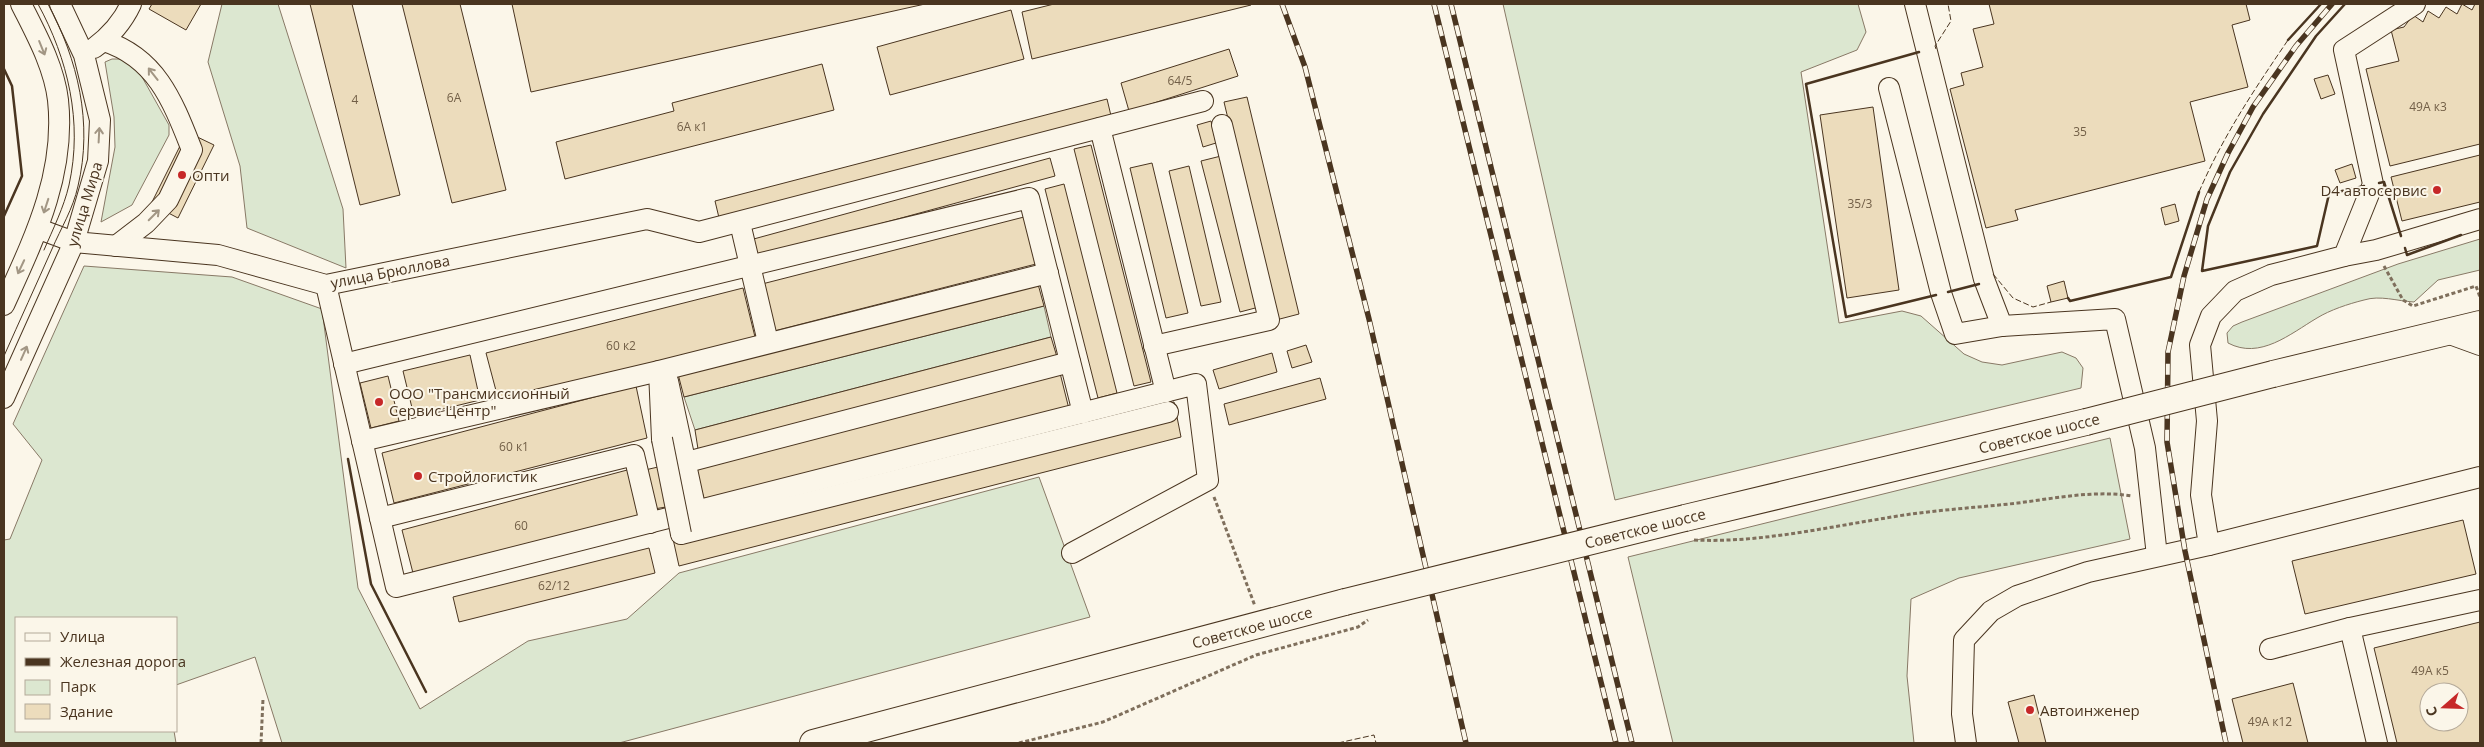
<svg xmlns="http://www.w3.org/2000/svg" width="2484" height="747" font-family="'Open Sans',sans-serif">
  <rect width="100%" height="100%" fill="#fbf6e9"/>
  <g fill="#dce7d0" stroke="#887966">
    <polygon points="222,4 278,4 343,209 346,268 247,228 240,166 208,62"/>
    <polygon points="1503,4 1858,4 1866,32 1857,50 1801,72 1839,323 1902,311 1921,316 1964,354 1982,362 2002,365 2062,352 2076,358 2083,368 2081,388 1615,500"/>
    <polygon points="112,59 125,59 137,68 169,125 169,135 132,205 101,222 115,147 114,117 105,62"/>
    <path d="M2480,239V270L2438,280L2414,302C2397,301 2380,295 2364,300C2348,304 2330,310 2317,318C2290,334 2260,360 2228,343L2227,333L2233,326L2242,322L2398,264Z"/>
    <polygon points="84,266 232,277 322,309 358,588 420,709 528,641 627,619 679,573 1039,477 1090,617 619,743 282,743 255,657 176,685 176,618 16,618 16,731 174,731 176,743 4,743 4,540 10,539 42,460 13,424"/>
    <polygon points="1044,306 1051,337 695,430 684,397"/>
    <polygon points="2110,438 2130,539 1959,578 1911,599 1907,676 1914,743 1673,743 1628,557"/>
  </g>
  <g fill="#ecdcbc" stroke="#4a3520" fill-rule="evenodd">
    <polygon points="152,4 201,4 186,30 149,9"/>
    <polygon points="310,4 352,4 400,195 360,205"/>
    <polygon points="402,4 460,4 506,190 452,203"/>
    <polygon points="512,4 925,4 531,92"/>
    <polygon points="1054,4 1251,4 1251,5 1032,59 1022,12"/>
    <polygon points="1989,4 2246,4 2250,20 2232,25 2248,87 2190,102 2205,161 2015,210 2018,220 1986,228 1950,89 1964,85 1961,73 1983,67 1973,29 1994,24"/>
    <polygon points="2462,4 2472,10 2475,4 2480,4 2480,144 2390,166 2366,69 2399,61 2391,30 2404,27 2413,15 2423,22 2428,11 2439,18 2446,7 2457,14"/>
    <polygon points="1011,10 1024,59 890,95 877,47"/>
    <polygon points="1229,49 1238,76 1129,111 1121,83"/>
    <polygon points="822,64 834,110 565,179 556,142 674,111 672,103"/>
    <polygon points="2328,75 2335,94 2321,99 2314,79"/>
    <polygon points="1247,97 1299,314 1276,320 1224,102"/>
    <polygon points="1107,99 1112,120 720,222 715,201"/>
    <polygon points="1873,107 1899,290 1847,298 1820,115"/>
    <polygon points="1211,121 1216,143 1203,147 1197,125"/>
    <polygon points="187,132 214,145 178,218 151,204"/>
    <polygon points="1091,145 1151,382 1134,386 1074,149"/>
    <polygon points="2480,155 2480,202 2402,221 2391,177"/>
    <polygon points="1221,156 1259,307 1240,312 1201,161"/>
    <polygon points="1050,158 1055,176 755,258 750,240"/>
    <polygon points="1152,163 1188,313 1166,318 1130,168"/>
    <polygon points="2352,164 2356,178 2340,183 2335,170"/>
    <polygon points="1189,166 1221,302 1201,306 1169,171"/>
    <polygon points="1064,184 1117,393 1098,398 1045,189"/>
    <polygon points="2175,204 2179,221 2165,225 2161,208"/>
    <polygon points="1024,217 1036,264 774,331 762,284"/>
    <polygon points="2064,281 2068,298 2051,302 2047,286"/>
    <polygon points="1038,284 1044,306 684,397 678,374"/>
    <polygon points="743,288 755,337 499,402 486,353"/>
    <polygon points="1051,337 1057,357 698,449 695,430"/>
    <polygon points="1306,345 1312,362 1292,368 1287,351"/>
    <polygon points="1272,353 1277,372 1219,389 1213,370"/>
    <polygon points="470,355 480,400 414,416 403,371"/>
    <polygon points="1060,373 1069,409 705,502 695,467"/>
    <polygon points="388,376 399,421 371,428 360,383"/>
    <polygon points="1320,378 1326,399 1229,425 1224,404"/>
    <polygon points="636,386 647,438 394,503 382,453"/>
    <polygon points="1174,402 1181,437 679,566 666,507 654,509 645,470 658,467 686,525"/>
    <polygon points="631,469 642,520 414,577 402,530"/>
    <polygon points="2463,520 2476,574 2305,614 2292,561"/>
    <polygon points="649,548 655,573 459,622 453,597"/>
    <path d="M2480,622V743H2397L2374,648ZM2429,692H2459V722H2429Z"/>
    <polygon points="2293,683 2308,743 2243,743 2232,699"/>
    <polygon points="2034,695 2046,743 2019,743 2008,702"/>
  </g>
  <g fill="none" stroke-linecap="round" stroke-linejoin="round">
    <defs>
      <g id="minor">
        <polyline points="1915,4 1984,279 2002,326"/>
        <path d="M104,41C157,58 173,102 192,150L168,200L146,223L116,246"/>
        <path d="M94,48C109,37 123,21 131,4"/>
        <polyline points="1889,88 1941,293 1955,334 2002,326 2115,319 2145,448 2157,556"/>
        <polyline points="1100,128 1166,392"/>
        <polyline points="740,223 768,342"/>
        <polyline points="39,229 74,242 218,255 326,285 647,219 699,232 1203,101"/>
        <polyline points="2344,256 2376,250 2480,219"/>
        <polyline points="326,285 396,587 1196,384 1208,480 1072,553"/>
        <path d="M4,305C34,239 66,174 58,100C54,66 36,34 21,4"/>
        <polyline points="2447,333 2480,345"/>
        <polyline points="1154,346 1269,320 1222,125"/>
        <polyline points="344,364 1029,198 1083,413"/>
        <polyline points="4,398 74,242 98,161 100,120 84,55 60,4"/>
        <polyline points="662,439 659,371 668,381 696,511"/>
        <polyline points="362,441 659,371 1048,273"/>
        <polyline points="687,462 1070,362"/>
        <polyline points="380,518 634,455 650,523"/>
        <polyline points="681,534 1168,412"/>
        <polyline points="2209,545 2480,477"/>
        <polyline points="2350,628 2377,743"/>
        <polyline points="2270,649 2350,628 2480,600"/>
        <polyline points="1966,743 1962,714 1964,640 1991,611 2017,596 2088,572 2209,545 2201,495 2207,421 2200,345 2211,316 2235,291 2271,275 2344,256 2373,184 2344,50 2415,4"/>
      </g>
      <g id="major">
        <polyline points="2273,374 2480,324"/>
        <polyline points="1685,518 2086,422"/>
        <polyline points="813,743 1345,602"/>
      </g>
    </defs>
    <use href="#minor" stroke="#4a3520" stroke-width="22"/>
    <use href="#major" stroke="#4a3520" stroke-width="28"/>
    <g stroke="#7f6f5c" stroke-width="3" stroke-dasharray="4 2.5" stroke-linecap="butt">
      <polyline points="2384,266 2403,300 2413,306 2476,286 2480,297"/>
      <polyline points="1214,497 1255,606"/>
      <path d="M1694,540C1758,543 1823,528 1886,518C1930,510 1974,508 2018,503C2056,498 2095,490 2132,496"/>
      <polyline points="261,743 263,699"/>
      <polyline points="1019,743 1103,722 1256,655 1358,627 1368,620"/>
    </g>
    <use href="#minor" stroke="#fbf6e9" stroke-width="20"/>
    <use href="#major" stroke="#fbf6e9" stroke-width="26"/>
    <g stroke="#4a3520" stroke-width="1">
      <path d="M38,4C68,59 83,122 69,185C64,207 53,229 44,250"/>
      <path d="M4,356C20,320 36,285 52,249C61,228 73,209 78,186C93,123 78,60 48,4"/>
    </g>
    <defs>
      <g id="rail">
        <polyline points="1282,4 1305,67 1369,319 1466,743"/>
        <polyline points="1434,4 1616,743"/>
        <polyline points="1451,4 1632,743"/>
        <polyline points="2226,743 2185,551 2167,442 2168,352 2184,276 2207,199 2228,153 2253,107 2296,46 2332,4"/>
      </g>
    </defs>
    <use href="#rail" stroke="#4a3520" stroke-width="5.5"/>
    <use href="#rail" stroke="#fbf6e9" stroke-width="4" stroke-dasharray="11" stroke-linecap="butt"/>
    <defs>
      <polyline id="minor-bridge" points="662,439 681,534"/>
      <g id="major-bridge">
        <polyline points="2086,422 2273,374"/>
        <polyline points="1345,602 1685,518"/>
      </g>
    </defs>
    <use href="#minor-bridge" stroke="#4a3520" stroke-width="22" stroke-linecap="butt"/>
    <use href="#major-bridge" stroke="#4a3520" stroke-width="28" stroke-linecap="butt"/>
    <use href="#minor-bridge" stroke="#fbf6e9" stroke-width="20"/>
    <use href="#major-bridge" stroke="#fbf6e9" stroke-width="26"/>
    <g stroke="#4a3520" stroke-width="1" stroke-dasharray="6 2.5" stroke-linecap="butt">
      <polyline points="1936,49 1935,46 1951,21 1948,4"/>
      <path d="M2199,192C2223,136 2254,90 2288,40"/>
      <polyline points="1993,274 2013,298 2033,307 2051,302"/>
      <polyline points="1338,743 1374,735 1376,743"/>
    </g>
    <g stroke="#4a3520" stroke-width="2.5">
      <polyline points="2345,4 2316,36 2263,114 2230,172 2208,226 2202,271 2317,246 2329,194 2364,186"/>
      <polyline points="2288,40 2321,4"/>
      <polyline points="1919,52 1806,84 1846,317 1936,295"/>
      <polyline points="4,69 12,86 22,176 4,216"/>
      <polyline points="2379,183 2384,182 2401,236"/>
      <polyline points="2405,248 2407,255 2461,235"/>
      <polyline points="1948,292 1979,284"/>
      <polyline points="2068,298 2070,301 2171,277 2199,192"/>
      <polyline points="348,459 371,584 426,692"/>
    </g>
  </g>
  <defs><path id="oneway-shaft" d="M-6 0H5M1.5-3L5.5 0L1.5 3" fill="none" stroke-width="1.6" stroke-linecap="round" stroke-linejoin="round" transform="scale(1.25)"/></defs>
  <g stroke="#a29684">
    <use href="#oneway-shaft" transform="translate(42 48) rotate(68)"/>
    <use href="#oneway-shaft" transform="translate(153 74) rotate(-128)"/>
    <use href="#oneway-shaft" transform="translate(99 135) rotate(-87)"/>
    <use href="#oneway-shaft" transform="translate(46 206) rotate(108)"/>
    <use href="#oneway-shaft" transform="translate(154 215) rotate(-45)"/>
    <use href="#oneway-shaft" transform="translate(21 267) rotate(115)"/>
    <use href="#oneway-shaft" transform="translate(24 353) rotate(-66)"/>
  </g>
  <g fill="#c62828" stroke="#fbf6e9" stroke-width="2">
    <circle cx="182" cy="175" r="5"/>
    <circle cx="2437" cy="190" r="5"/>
    <circle cx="379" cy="402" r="5"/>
    <circle cx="418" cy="476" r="5"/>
    <circle cx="2030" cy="710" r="5"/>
  </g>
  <g text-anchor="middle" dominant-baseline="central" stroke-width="4" stroke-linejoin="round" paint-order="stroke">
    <g font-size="12" fill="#725f47">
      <text x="1180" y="80">64/5</text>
      <text x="454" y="97">6А</text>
      <text x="355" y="99">4</text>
      <text x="2428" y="106">49А к3</text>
      <text x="692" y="126">6А к1</text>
      <text x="2080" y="131">35</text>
      <text x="1860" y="203">35/3</text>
      <text x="621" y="345">60 к2</text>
      <text x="514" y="446">60 к1</text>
      <text x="521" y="525">60</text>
      <text x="554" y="585">62/12</text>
      <text x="2430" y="670">49А к5</text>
      <text x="2270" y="721">49А к12</text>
    </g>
    <g font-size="15" fill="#4a3520" stroke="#fbf6e9" text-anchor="start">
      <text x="192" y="175">Опти</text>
      <text x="2427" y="190" text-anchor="end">D4 автосервис</text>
      <text x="389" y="393">ООО "Трансмиссионный<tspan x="389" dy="17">Сервис Центр"</tspan></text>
      <text x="428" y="476">Стройлогистик</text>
      <text x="2040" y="710">Автоинженер</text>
    </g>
    <g font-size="15" fill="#4a3520" stroke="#fbf6e9">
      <text transform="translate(84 204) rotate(-73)">улица Мира</text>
      <text transform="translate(390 271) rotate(-11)">улица Брюллова</text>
      <text transform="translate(2039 433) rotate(-14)">Советское шоссе</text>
      <text transform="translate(1645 528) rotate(-14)">Советское шоссе</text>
      <text transform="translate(1252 627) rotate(-15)">Советское шоссе</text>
    </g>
  </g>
  <rect width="2484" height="747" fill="none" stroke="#4a3520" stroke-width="10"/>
  <rect x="15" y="617" width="162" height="115" fill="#fbf6e9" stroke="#b4a999"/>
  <rect x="25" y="633" width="25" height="8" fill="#fbf6e9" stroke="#b4a999"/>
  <text x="60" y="642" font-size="15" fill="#4a3520">Улица</text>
  <rect x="25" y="658" width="25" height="8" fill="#4a3520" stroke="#b4a999"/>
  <text x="60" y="667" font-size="15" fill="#4a3520">Железная дорога</text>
  <rect x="25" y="680" width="25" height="15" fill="#dce7d0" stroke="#b4a999"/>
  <text x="60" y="692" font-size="15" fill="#4a3520">Парк</text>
  <rect x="25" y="704" width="25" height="15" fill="#ecdcbc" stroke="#b4a999"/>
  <text x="60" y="717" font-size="15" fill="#4a3520">Здание</text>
  <g transform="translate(2444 707) rotate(250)"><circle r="24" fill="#fbf6e9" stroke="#b4a999"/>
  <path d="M0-4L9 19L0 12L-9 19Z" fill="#c62828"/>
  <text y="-8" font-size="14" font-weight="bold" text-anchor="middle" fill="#4a3520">С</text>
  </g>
</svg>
